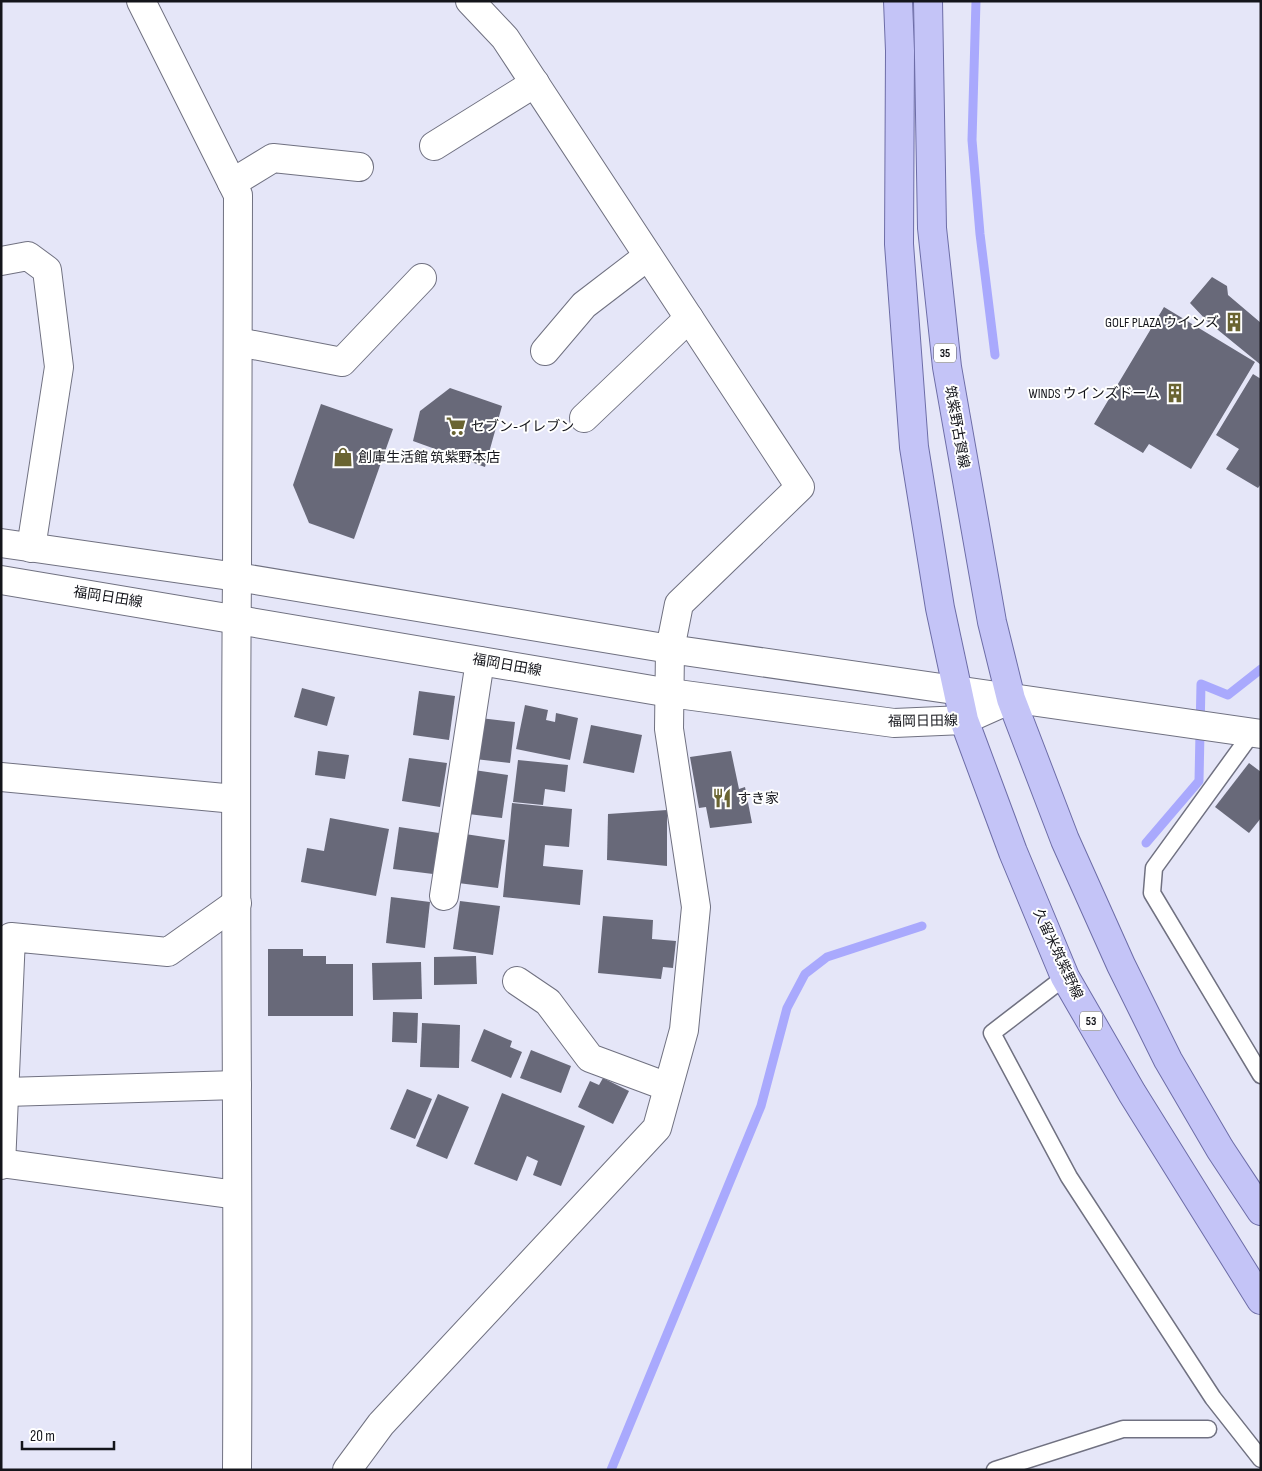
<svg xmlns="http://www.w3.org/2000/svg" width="1262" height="1471" font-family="'Sofia Sans Condensed','Noto Sans JP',sans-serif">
  <rect width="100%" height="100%" fill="#e5e6f8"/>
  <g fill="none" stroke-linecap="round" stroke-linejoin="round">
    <g stroke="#a9a9fd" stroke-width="9">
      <polyline points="976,1 972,140 980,234 995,355"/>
      <polyline points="1146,843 1199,781 1201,684 1228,695 1261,669"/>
      <polyline points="611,1470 761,1106 787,1008 805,974 827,957 922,926"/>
    </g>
  </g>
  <g fill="#686979">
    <polygon points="1212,277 1227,286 1228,295 1261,323 1261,365 1207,321 1190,303"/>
    <polygon points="1164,307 1255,362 1191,469 1149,444 1143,453 1094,424"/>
    <polygon points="1253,374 1261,379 1261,484 1258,488 1226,469 1239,449 1216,435"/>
    <polygon points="450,388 502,406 485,467 413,441 420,411"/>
    <polygon points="321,404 393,429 354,539 309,523 293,485"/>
    <polygon points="302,688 335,697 327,726 294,717"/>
    <polygon points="419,691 455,696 449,740 413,735"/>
    <polygon points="525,705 548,710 546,720 555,722 556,713 578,718 570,760 516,749"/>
    <polygon points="480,718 515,722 510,763 475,759"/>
    <polygon points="591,725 642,735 634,773 583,763"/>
    <polygon points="318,751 349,755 345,779 315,775"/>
    <polygon points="731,751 739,789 745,787 752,823 710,828 706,807 699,808 690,757"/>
    <polygon points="409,758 447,763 440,807 402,801"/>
    <polygon points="518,760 568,765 565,792 545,789 543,805 513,802"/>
    <polygon points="1249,763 1261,772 1261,818 1249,833 1215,807"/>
    <polygon points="474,770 508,775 502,818 468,814"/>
    <polygon points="512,803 572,809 569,847 545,845 543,866 583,870 580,905 503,897"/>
    <polygon points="667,810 667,866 607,860 608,814"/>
    <polygon points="330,818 389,829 376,896 301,882 307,848 324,851"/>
    <polygon points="399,827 439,833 433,874 393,869"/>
    <polygon points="465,834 505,840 498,888 458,883"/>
    <polygon points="391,897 430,902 425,948 386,943"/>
    <polygon points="460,901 500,906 493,955 453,949"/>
    <polygon points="603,916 653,920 652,939 676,941 673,968 663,967 661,979 598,973"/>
    <polygon points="268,949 303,949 303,956 326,956 326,964 353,964 353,1016 268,1016"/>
    <polygon points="476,956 477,984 434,985 434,957"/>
    <polygon points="421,962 422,999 373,1000 372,963"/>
    <polygon points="393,1012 418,1013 417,1043 392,1042"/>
    <polygon points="422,1023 460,1025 459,1068 420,1067"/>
    <polygon points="484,1029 512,1041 510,1047 522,1052 511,1078 471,1061"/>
    <polygon points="531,1050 571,1066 561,1093 520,1078"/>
    <polygon points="603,1078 629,1091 613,1124 578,1107 590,1081 599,1085"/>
    <polygon points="407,1089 432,1099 415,1139 390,1129"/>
    <polygon points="502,1093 585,1126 561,1186 533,1175 538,1161 527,1156 517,1181 474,1164"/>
    <polygon points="438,1094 469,1107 447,1159 416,1146"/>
  </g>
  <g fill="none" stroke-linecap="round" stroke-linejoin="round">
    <defs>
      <g id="service">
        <polyline points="1252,733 1154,868 1152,893 1261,1075"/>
        <polyline points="1065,977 992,1033 1069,1177 1213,1398 1261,1459"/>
        <polyline points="995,1470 1123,1429 1208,1429"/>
      </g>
      <g id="minor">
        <polyline points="141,1 238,195 237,577"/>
        <polyline points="434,146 535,83"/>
        <polyline points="232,183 273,158 359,167"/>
        <polyline points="1,261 28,256 47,270 59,367 31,548"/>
        <polyline points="238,342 342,362 422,278"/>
        <polyline points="545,351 584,305 648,256"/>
        <polyline points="584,418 689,318"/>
        <polyline points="1,777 235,799"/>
        <polyline points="444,896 480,661"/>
        <polyline points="517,981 548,1002 590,1058 668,1087"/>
        <polyline points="6,1092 237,1085"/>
        <polyline points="1,1163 237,1195"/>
        <polyline points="1,1165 11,937 168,952 237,903"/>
        <polyline points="347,1470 381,1424 657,1128 684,1030 696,907 669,729 670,649 679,604 800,487 505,38 470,1"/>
      </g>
      <path id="tertiary" d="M237,1470C239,1172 234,875 237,577"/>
      <g id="secondary">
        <polyline points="1,543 237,577 670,649 1261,734"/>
        <polyline points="1,580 670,693 894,723 964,720 1011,699"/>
      </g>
      <g id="primary">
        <polyline points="898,1 900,51 899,244 914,447 940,608 964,720 1013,852 1065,977 1132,1093 1261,1300"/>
        <polyline points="928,1 932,228 947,367 992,622 1011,699 1065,840 1121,965 1168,1060 1220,1149 1261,1211"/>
      </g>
    </defs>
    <use href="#service" stroke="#707181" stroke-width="19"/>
    <use href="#minor" stroke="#707181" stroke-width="30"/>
    <use href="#tertiary" stroke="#707181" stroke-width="30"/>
    <use href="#secondary" stroke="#707181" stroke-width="30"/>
    <use href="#primary" stroke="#6d6da7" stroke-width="30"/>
    <use href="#service" stroke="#fff" stroke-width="16"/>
    <use href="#minor" stroke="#fff" stroke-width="28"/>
    <use href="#tertiary" stroke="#fff" stroke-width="28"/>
    <use href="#secondary" stroke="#fff" stroke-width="28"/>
    <use href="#primary" stroke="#c4c4f7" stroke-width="28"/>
  </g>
  <defs>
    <symbol id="building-bare" viewBox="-9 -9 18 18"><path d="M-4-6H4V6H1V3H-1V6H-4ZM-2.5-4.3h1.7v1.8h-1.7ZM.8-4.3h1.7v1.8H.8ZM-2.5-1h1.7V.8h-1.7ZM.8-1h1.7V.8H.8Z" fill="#6a6431" stroke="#fff" stroke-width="2.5" paint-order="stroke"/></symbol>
    <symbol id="supermarket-bare" viewBox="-9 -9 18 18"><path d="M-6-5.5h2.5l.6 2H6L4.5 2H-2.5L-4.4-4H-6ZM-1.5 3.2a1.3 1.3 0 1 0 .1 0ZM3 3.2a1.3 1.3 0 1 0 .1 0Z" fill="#6a6431" stroke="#fff" stroke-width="2.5" paint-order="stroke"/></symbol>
    <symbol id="shop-bare" viewBox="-9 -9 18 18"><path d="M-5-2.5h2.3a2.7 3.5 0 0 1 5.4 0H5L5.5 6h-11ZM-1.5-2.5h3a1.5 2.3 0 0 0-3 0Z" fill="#6a6431" stroke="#fff" stroke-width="2.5" paint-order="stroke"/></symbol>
    <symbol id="restaurant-bare" viewBox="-9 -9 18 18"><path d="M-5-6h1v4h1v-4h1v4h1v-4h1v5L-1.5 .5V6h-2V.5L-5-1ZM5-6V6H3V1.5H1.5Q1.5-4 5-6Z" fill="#6a6431" stroke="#fff" stroke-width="2.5" paint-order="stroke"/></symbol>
  </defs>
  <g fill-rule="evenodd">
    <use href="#building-bare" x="1220" y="308" width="28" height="28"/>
    <use href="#building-bare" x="1161" y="379" width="28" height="28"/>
    <use href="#supermarket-bare" x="442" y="412" width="28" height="28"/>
    <use href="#shop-bare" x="329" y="443" width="28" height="28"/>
    <use href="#restaurant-bare" x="708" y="784" width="28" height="28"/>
  </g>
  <g text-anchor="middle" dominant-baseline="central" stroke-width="4" stroke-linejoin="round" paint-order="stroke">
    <g fill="#fff" stroke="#5a5b5f" stroke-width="1">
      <rect x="934" y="343.5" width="22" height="19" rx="4"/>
      <rect x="1080" y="1011.5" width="22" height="19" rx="4"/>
    </g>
    <g font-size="12" font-weight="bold" fill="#14151b">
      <text x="945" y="353">35</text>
      <text x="1091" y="1021">53</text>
    </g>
    <g font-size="14" fill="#14151b" stroke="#fff" text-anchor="start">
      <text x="1219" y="322" text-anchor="end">GOLF PLAZA ウインズ</text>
      <text x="1160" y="393" text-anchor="end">WINDS ウインズドーム</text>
      <text x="471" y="426">セブン-イレブン</text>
      <text x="358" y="457">創庫生活館 筑紫野本店</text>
      <text x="737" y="798">すき家</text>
    </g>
    <g font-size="14" fill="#14151b" stroke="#fff">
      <text transform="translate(957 427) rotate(80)">筑紫野古賀線</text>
      <text transform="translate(108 597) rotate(9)">福岡日田線</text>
      <text transform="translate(507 665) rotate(10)">福岡日田線</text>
      <text transform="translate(923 721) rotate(-1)">福岡日田線</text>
      <text transform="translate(1058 954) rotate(65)">久留米筑紫野線</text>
    </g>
  </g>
  <rect width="1262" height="1471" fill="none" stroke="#14151b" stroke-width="5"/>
  <path d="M22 1441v8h92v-8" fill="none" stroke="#14151b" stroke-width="2.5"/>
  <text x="30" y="1441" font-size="15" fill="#14151b" stroke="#ffffff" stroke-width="4" paint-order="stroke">20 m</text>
</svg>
